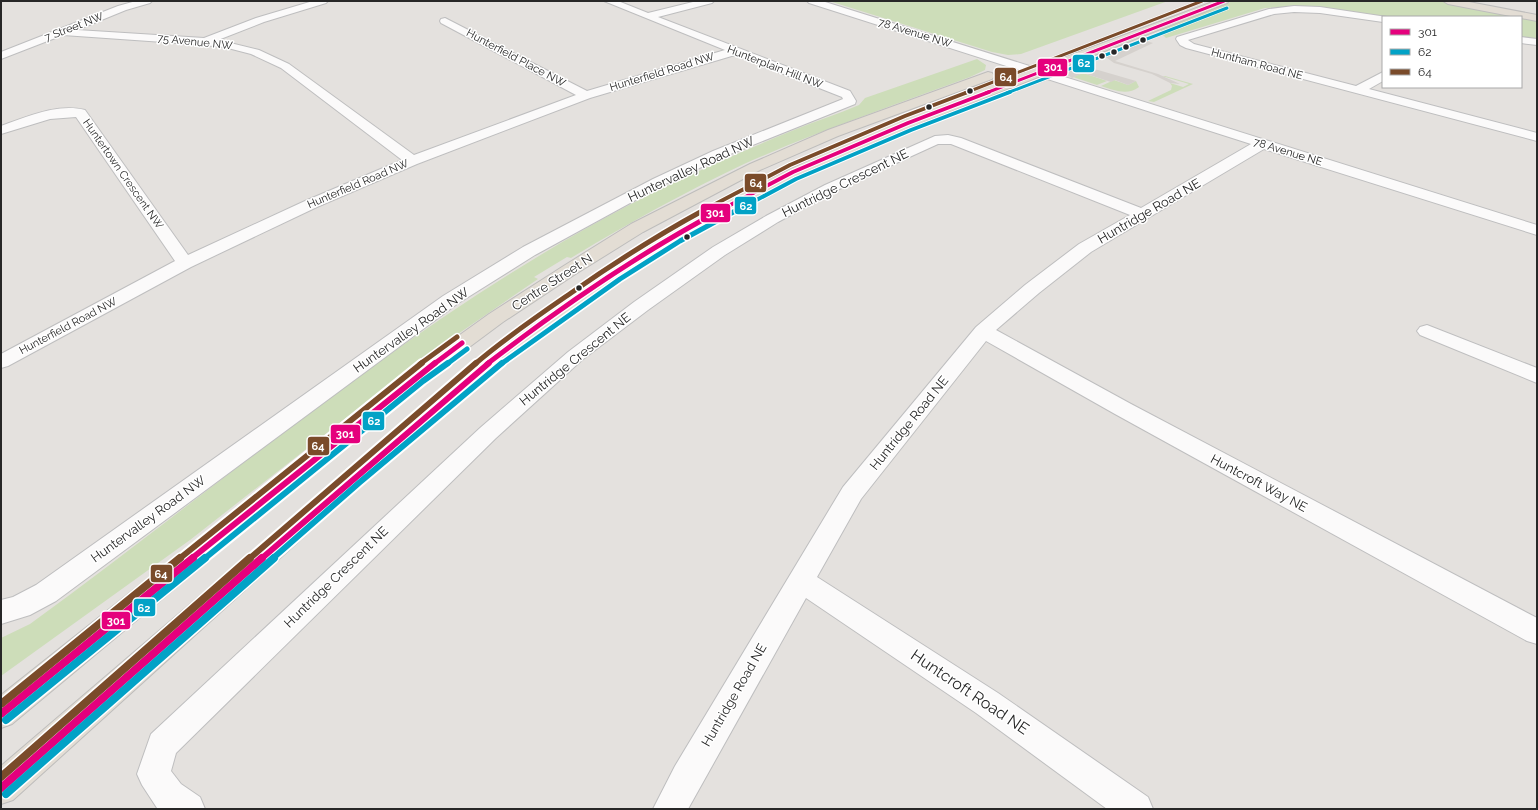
<svg xmlns="http://www.w3.org/2000/svg" width="1538" height="810" font-family="Raleway,sans-serif">
  <rect width="100%" height="100%" fill="#e4e1de"/>
  <g fill="#cdddb9">
    <polygon points="829,1 1168,1 1021,54 1008,55 992,52"/>
    <polygon points="1233,1 1438,1 1519,17 1385,17 1303,6 1265,8 1166,38 1160,32 1162,28"/>
    <polygon points="1521,17 1537,21 1537,39 1521,37"/>
    <path d="M977,59L986,65L985,70L970,77C895,105 818,131 744,164C685,192 627,224 571,258L567,257L534,277L538,279L420,360L190,540L1,676V638L30,624C214,490 387,341 585,229C652,191 723,159 794,130C816,121 838,114 859,105L865,98Z"/>
    <polygon points="1083,73 1107,81 1097,85 1073,77"/>
    <polygon points="1162,76 1165,76 1193,84 1154,102 1148,101 1171,90 1172,86 1170,83 1183,87 1189,84"/>
    <path d="M1114,80L1128,85L1136,81L1139,87C1127,96 1114,90 1101,86Z"/>
  </g>
  <g fill="#d5d1cd">
    <polygon points="1143,40 1153,43 1115,61 1158,74 1180,84 1170,83 1152,74 1114,63 1103,55"/>
    <polygon points="1074,67 1098,70 1136,81 1128,85 1115,80 1111,82 1083,73 1072,78 1064,72 1064,68"/>
  </g>
  <g fill="none" stroke-linecap="round" stroke-linejoin="round">
    <defs>
      <g id="minor">
        <path d="M136,1H152L150,3L126,10L77,30L204,38L256,18L313,1H328L326,3L264,22L218,40L259,50L289,64L414,155L576,95L441,23L440,21L441,19L445,18L587,91L725,50L604,1H618L648,13L697,1H714L712,3L658,17L850,91L856,101L855,104L723,157L663,185L535,255L457,304L56,601L30,615L1,624V600L13,597L36,585L443,296L523,247L653,179L713,151L843,99L842,97L735,55L590,98L417,164L317,207L191,267L8,366L1,368V354L175,261L76,117L50,119L1,134V126C27,117 57,103 85,110L188,255L305,201L402,160L281,68L251,54L224,47L192,44L63,35L1,59V52L118,6Z"/>
        <polygon points="807,1 822,1 1537,225 1537,235 1264,149 1091,252 1039,293 996,330 1131,404 1537,618 1537,644 1527,641 1115,414 986,341 861,499 817,577 998,693 1148,797 1153,809 1107,809 976,713 806,598 688,809 653,809 675,766 843,487 976,327 1025,285 1079,244 1130,215 951,144 938,144 835,191 778,222 725,255 648,310 582,360 496,438 176,753 171,771 181,784 200,797 205,809 157,808 142,785 137,774 151,734 480,428 568,352 634,302 713,247 766,216 825,185 935,136 948,135 961,138 1141,208 1251,144 809,3"/>
        <polygon points="1294,6 1320,7 1387,17 1383,17 1383,22 1320,13 1294,12 1274,14 1188,40 1194,44 1356,86 1383,72 1383,81 1369,89 1537,133 1537,141 1186,48 1180,45 1176,39 1177,37 1269,9"/>
        <polygon points="1521,37 1537,39 1537,45 1521,43"/>
        <polygon points="1427,325 1537,368 1537,383 1420,335 1417,331 1420,327"/>
      </g>
      <g id="major">
        <path d="M1215,1H1229L1227,3L913,126L798,175L682,238L622,276L560,319L495,367L364,482L13,800L1,804V766C104,678 208,589 311,501C425,403 540,303 672,230C843,133 1032,71 1215,1Z"/>
        <polygon points="1443,1 1464,1 1537,15 1537,21 1448,4"/>
        <polygon points="988,72 992,73 994,76 992,79 838,136 760,170 643,232 574,275 503,322 425,380 12,724 1,728 1,695 411,370 489,314 562,267 631,224 750,164 828,130"/>
      </g>
    </defs>
    <use href="#minor" stroke="#bebebf" stroke-width="2"/>
    <use href="#major" stroke="#bebdbc" stroke-width="2"/>
    <use href="#minor" fill="#fbfafa" fill-rule="evenodd"/>
    <use href="#major" fill="#e3ddd4" fill-rule="evenodd"/>
    <defs>
      <polyline id="bus-1-far4" points="986,93 1224,1"/>
      <polyline id="bus-1-far3" points="719,211 793,172 908,123 989,92"/>
      <g id="bus-1-far2">
        <polyline points="434,364 462,343"/>
        <path d="M487,364C561,307 638,254 721,210"/>
      </g>
      <g id="bus-1-far1">
        <polyline points="191,559 435,363"/>
        <polyline points="261,559 489,363"/>
      </g>
      <g id="bus-1">
        <polyline points="1,714 193,558"/>
        <polyline points="1,788 262,558"/>
      </g>
      <polyline id="bus-2-far4" points="1007,93 1227,8"/>
      <polyline id="bus-2-far3" points="736,211 796,179 911,130 1010,92"/>
      <g id="bus-2-far2">
        <polyline points="447,364 467,349"/>
        <polyline points="501,364 620,279 680,241 737,210"/>
      </g>
      <g id="bus-2-far1">
        <polyline points="204,559 423,381 448,363"/>
        <polyline points="272,559 360,482 502,363"/>
      </g>
      <g id="bus-2">
        <polyline points="6,720 205,558"/>
        <polyline points="6,794 274,558"/>
      </g>
      <polyline id="bus-3-far4" points="965,93 1202,1"/>
      <polyline id="bus-3-far3" points="702,211 790,165 905,116 968,92"/>
      <g id="bus-3-far2">
        <polyline points="420,364 457,337"/>
        <path d="M475,364C505,338 539,315 571,293C614,263 658,235 704,210"/>
      </g>
      <g id="bus-3-far1">
        <polyline points="179,559 422,363"/>
        <polyline points="249,559 476,363"/>
      </g>
      <g id="bus-3">
        <polyline points="1,704 180,558"/>
        <polyline points="1,777 250,558"/>
      </g>
    </defs>
    <use href="#bus-1-far4" stroke="#fff" stroke-width="4.5"/>
    <use href="#bus-1-far3" stroke="#fff" stroke-width="6"/>
    <use href="#bus-1-far2" stroke="#fff" stroke-width="8"/>
    <use href="#bus-1-far1" stroke="#fff" stroke-width="10"/>
    <use href="#bus-1" stroke="#fff" stroke-width="11"/>
    <use href="#bus-2-far4" stroke="#fff" stroke-width="4.5"/>
    <use href="#bus-2-far3" stroke="#fff" stroke-width="6"/>
    <use href="#bus-2-far2" stroke="#fff" stroke-width="8"/>
    <use href="#bus-2-far1" stroke="#fff" stroke-width="10"/>
    <use href="#bus-2" stroke="#fff" stroke-width="11"/>
    <use href="#bus-3-far4" stroke="#fff" stroke-width="4.5"/>
    <use href="#bus-3-far3" stroke="#fff" stroke-width="6"/>
    <use href="#bus-3-far2" stroke="#fff" stroke-width="8"/>
    <use href="#bus-3-far1" stroke="#fff" stroke-width="10"/>
    <use href="#bus-3" stroke="#fff" stroke-width="11"/>
    <use href="#bus-1-far4" stroke="#e5007d" stroke-width="3"/>
    <use href="#bus-1-far3" stroke="#e5007d" stroke-width="4"/>
    <use href="#bus-1-far2" stroke="#e5007d" stroke-width="5"/>
    <use href="#bus-1-far1" stroke="#e5007d" stroke-width="6"/>
    <use href="#bus-1" stroke="#e5007d" stroke-width="8"/>
    <use href="#bus-2-far4" stroke="#02a2c6" stroke-width="3"/>
    <use href="#bus-2-far3" stroke="#02a2c6" stroke-width="4"/>
    <use href="#bus-2-far2" stroke="#02a2c6" stroke-width="5"/>
    <use href="#bus-2-far1" stroke="#02a2c6" stroke-width="6"/>
    <use href="#bus-2" stroke="#02a2c6" stroke-width="8"/>
    <use href="#bus-3-far4" stroke="#7a4b2a" stroke-width="3"/>
    <use href="#bus-3-far3" stroke="#7a4b2a" stroke-width="4"/>
    <use href="#bus-3-far2" stroke="#7a4b2a" stroke-width="5"/>
    <use href="#bus-3-far1" stroke="#7a4b2a" stroke-width="6"/>
    <use href="#bus-3" stroke="#7a4b2a" stroke-width="8"/>
  </g>
  <g fill="#272727" stroke="#fff" stroke-width="1.5">
    <circle cx="1143" cy="40" r="3.5"/>
    <circle cx="1126" cy="47" r="3.5"/>
    <circle cx="1114" cy="52" r="3.5"/>
    <circle cx="1102" cy="56" r="3.5"/>
    <circle cx="970" cy="91" r="3.5"/>
    <circle cx="929" cy="107" r="3.5"/>
    <circle cx="687" cy="237" r="3.5"/>
    <circle cx="579" cy="288" r="3.5"/>
  </g>
  <g text-anchor="middle" dominant-baseline="central" stroke-width="3" stroke-linejoin="round" paint-order="stroke">
    <g font-size="11" fill="#272727" stroke="#fff">
      <text transform="translate(74 27) rotate(-21)">7 Street NW</text>
      <text transform="translate(915 33) rotate(17)">78 Avenue NW</text>
      <text transform="translate(195 42) rotate(6)">75 Avenue NW</text>
      <text transform="translate(516 58) rotate(28)">Hunterfield Place NW</text>
      <text transform="translate(1257 64) rotate(15)">Huntham Road NE</text>
      <text transform="translate(775 67) rotate(21)">Hunterplain Hill NW</text>
      <text transform="translate(662 72) rotate(-17)">Hunterfield Road NW</text>
      <text transform="translate(1288 152) rotate(17)">78 Avenue NE</text>
      <text transform="translate(123 174) rotate(55)">Huntertown Crescent NW</text>
      <text transform="translate(358 184) rotate(-23)">Hunterfield Road NW</text>
      <text transform="translate(68 326) rotate(-28)">Hunterfield Road NW</text>
    </g>
    <g font-size="13" fill="#272727" stroke="#fff">
      <text transform="translate(691 169) rotate(-25)">Huntervalley Road NW</text>
      <text transform="translate(845 183) rotate(-26)">Huntridge Crescent NE</text>
      <text transform="translate(1149 211) rotate(-30)">Huntridge Road NE</text>
      <text transform="translate(552 282) rotate(-33)">Centre Street N</text>
      <text transform="translate(411 330) rotate(-35)">Huntervalley Road NW</text>
      <text transform="translate(575 359) rotate(-39)">Huntridge Crescent NE</text>
      <text transform="translate(909 423) rotate(-51)">Huntridge Road NE</text>
      <text transform="translate(1259 483) rotate(28)">Huntcroft Way NE</text>
      <text transform="translate(148 519) rotate(-36)">Huntervalley Road NW</text>
      <text transform="translate(336 577) rotate(-44)">Huntridge Crescent NE</text>
      <text transform="translate(734 695) rotate(-60)">Huntridge Road NE</text>
    </g>
    <g font-size="16" fill="#272727" stroke="#fff">
      <text transform="translate(970 692) rotate(34)">Huntcroft Road NE</text>
    </g>
  </g>
  <g stroke="#fff" stroke-width="1.5">
    <rect x="1072" y="54" width="23" height="19" rx="4" fill="#02a2c6"/>
    <rect x="1037" y="58" width="31" height="19" rx="4" fill="#e5007d"/>
    <rect x="994" y="67" width="23" height="20" rx="4" fill="#7a4b2a"/>
    <rect x="744" y="173" width="23" height="20" rx="4" fill="#7a4b2a"/>
    <rect x="734" y="196" width="23" height="19" rx="4" fill="#02a2c6"/>
    <rect x="700" y="203" width="31" height="20" rx="4" fill="#e5007d"/>
    <rect x="362" y="411" width="23" height="20" rx="4" fill="#02a2c6"/>
    <rect x="330" y="424" width="31" height="20" rx="4" fill="#e5007d"/>
    <rect x="307" y="436" width="23" height="20" rx="4" fill="#7a4b2a"/>
    <rect x="150" y="564" width="23" height="19" rx="4" fill="#7a4b2a"/>
    <rect x="133" y="598" width="23" height="19" rx="4" fill="#02a2c6"/>
    <rect x="101" y="611" width="30" height="19" rx="4" fill="#e5007d"/>
  </g>
  <g font-size="11" text-anchor="middle" font-weight="bold" fill="#fff">
    <text x="1084" y="67">62</text>
    <text x="1053" y="71">301</text>
    <text x="1006" y="81">64</text>
    <text x="756" y="187">64</text>
    <text x="746" y="210">62</text>
    <text x="715" y="217">301</text>
    <text x="374" y="425">62</text>
    <text x="345" y="438">301</text>
    <text x="318" y="450">64</text>
    <text x="161" y="578">64</text>
    <text x="144" y="612">62</text>
    <text x="116" y="625">301</text>
  </g>
  <rect width="1538" height="810" fill="none" stroke="#272727" stroke-width="4"/>
  <rect x="1382" y="16" width="140" height="72" fill="#ffffff" stroke="#a9a9a9"/>
  <rect x="1390" y="29" width="20" height="6" fill="#e5007d" stroke="#a9a9a9"/>
  <text x="1418" y="36" font-size="12" fill="#272727">301</text>
  <rect x="1390" y="49" width="20" height="6" fill="#02a2c6" stroke="#a9a9a9"/>
  <text x="1418" y="56" font-size="12" fill="#272727">62</text>
  <rect x="1390" y="69" width="20" height="6" fill="#7a4b2a" stroke="#a9a9a9"/>
  <text x="1418" y="76" font-size="12" fill="#272727">64</text>
</svg>
